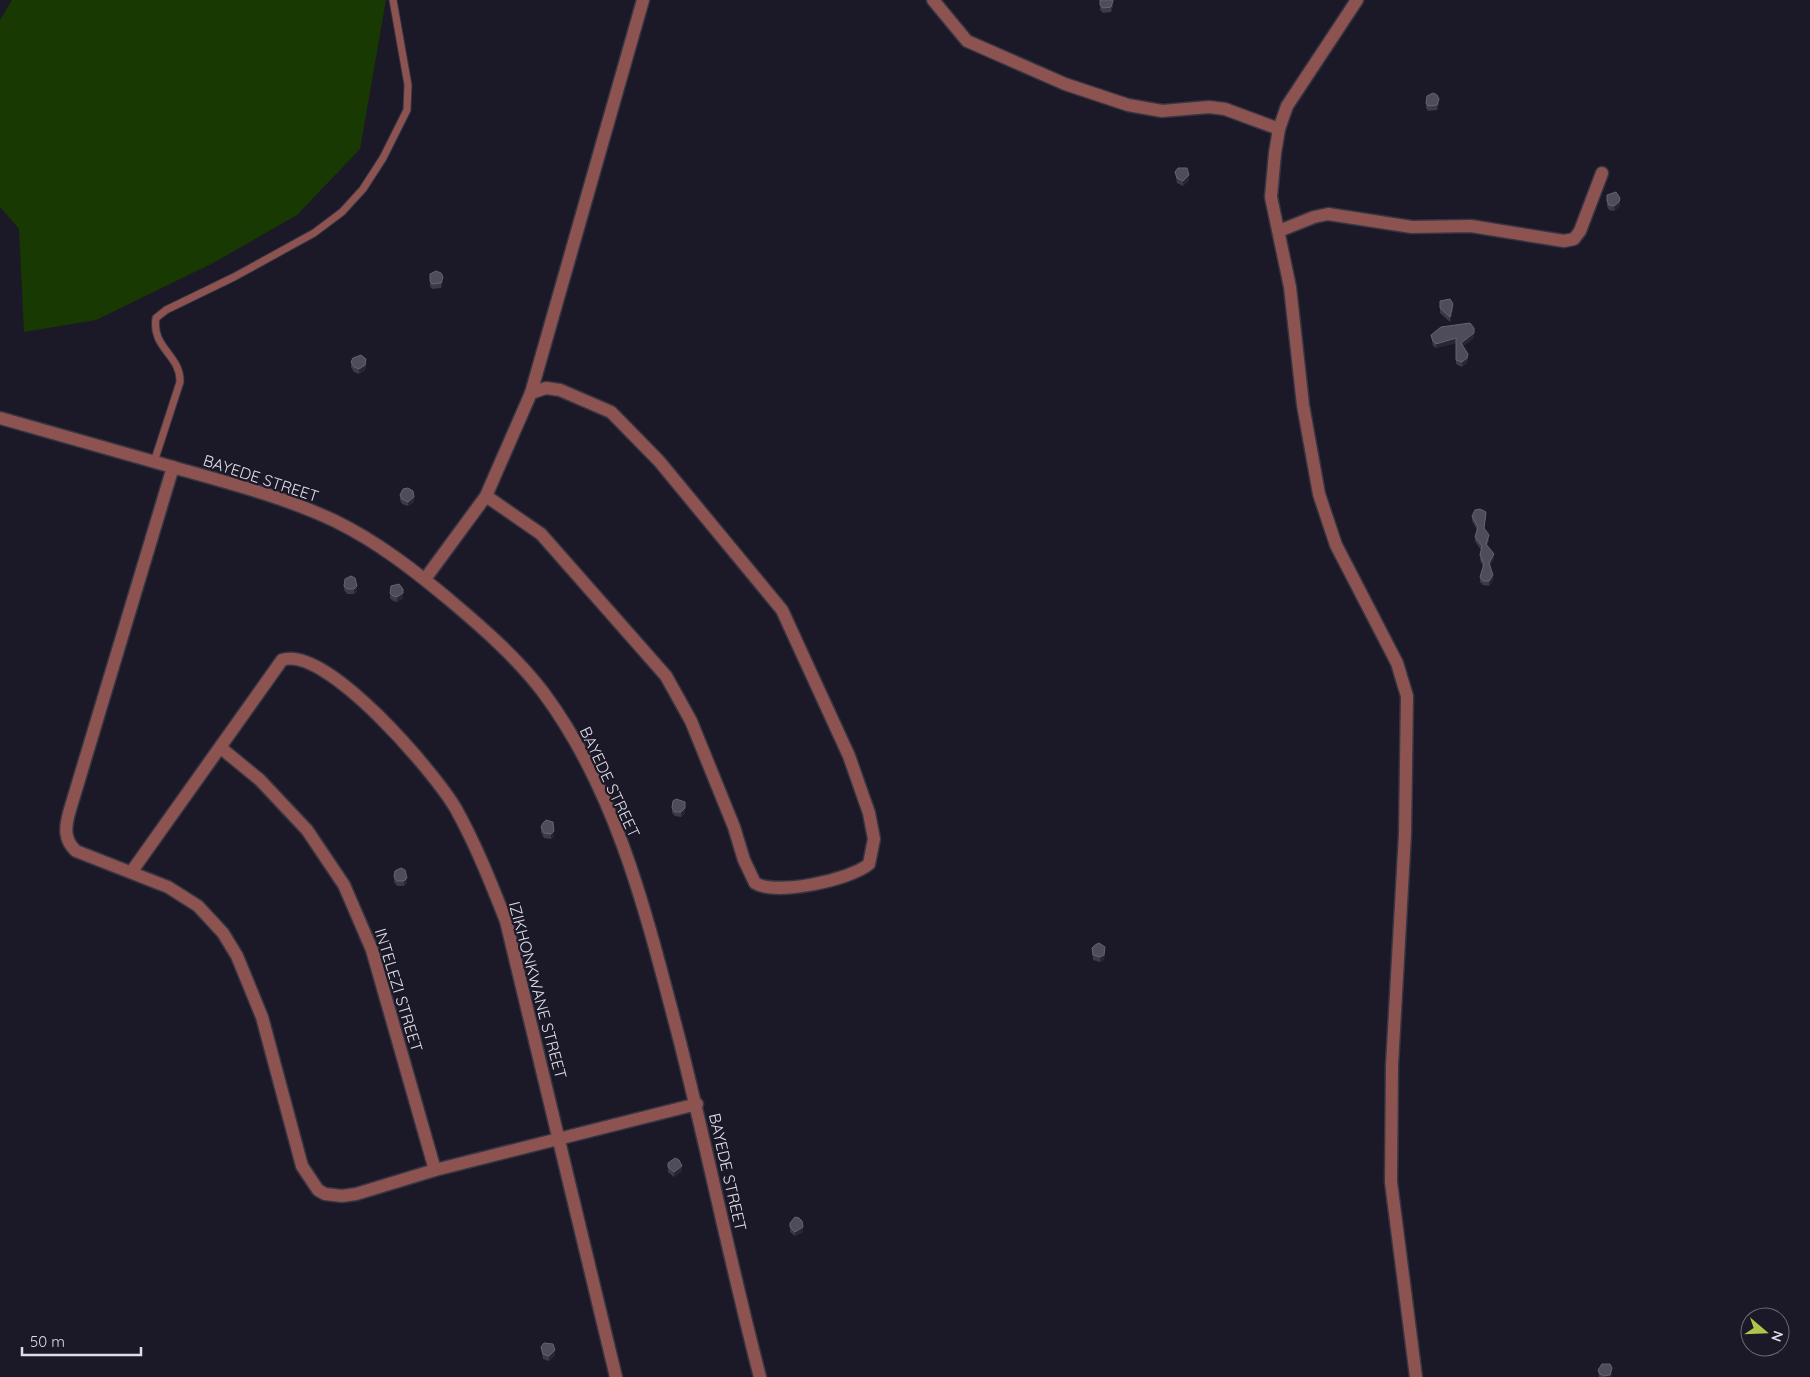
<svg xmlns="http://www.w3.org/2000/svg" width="1810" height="1377" font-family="Quicksand,sans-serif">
  <rect width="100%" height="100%" fill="#1b1927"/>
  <polygon fill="#193902" points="12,0 386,0 360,149 297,215 213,263 96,320 24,332 19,229 0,207 0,20"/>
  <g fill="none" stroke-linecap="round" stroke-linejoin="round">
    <defs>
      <path id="service" d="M154,462L180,382C181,355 151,348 156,318L166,310L234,277L314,233L342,212L363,189L383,158L407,110L408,85L393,0"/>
      <g id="minor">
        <polyline points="933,0 967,41 1065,84 1128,105 1162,111 1209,107 1225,109 1279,129"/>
        <polyline points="1357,0 1287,106 1279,129 1275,153 1271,197 1290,287 1303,405 1319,494 1336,545 1397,663 1407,696 1405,834 1392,1065 1391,1182 1416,1377"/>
        <polyline points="1279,231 1314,217 1328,214 1412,227 1471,226 1564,241 1574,239 1580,231 1602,173"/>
        <polyline points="531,393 643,0"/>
        <path d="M173,467L69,813C65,828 64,840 76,851L168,887L198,906L223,933L237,956L262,1017L302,1166L318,1190L325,1194L342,1196L356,1194L435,1170L697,1104"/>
        <path d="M425,579L486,496L531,393L546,388L560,390L611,412L659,461L782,610L849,756L869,813L874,839L869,864C850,880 776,896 755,883L744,860L734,827L691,721L666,676L541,534L486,496"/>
        <polyline points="221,748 260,780 307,830 344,885 372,950 435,1170"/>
        <path d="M132,871L282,660C326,644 436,774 456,809C476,845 491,883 506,921L616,1377"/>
      </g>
      <path id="tertiary" d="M0,418C56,434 112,450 169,466C225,482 282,496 335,521C378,542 415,571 452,602C484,629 517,658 543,692C619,794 648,921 680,1042C708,1153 731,1266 760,1377"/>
    </defs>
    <use href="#service" stroke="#363542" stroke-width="9"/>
    <use href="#minor" stroke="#363542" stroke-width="15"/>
    <use href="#tertiary" stroke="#363542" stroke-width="15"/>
    <use href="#service" stroke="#8c5351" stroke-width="7"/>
    <use href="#minor" stroke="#8c5351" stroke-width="12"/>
    <use href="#tertiary" stroke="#8c5351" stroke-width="12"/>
  </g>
  <g fill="#3c3a4a">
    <polygon points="1100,5 1113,6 1111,12 1103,13 1100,10"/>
    <polygon points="1426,103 1439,104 1437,110 1428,111 1426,108"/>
    <polygon points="1175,172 1189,180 1183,186 1177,183"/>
    <polygon points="1607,201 1620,203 1619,207 1614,211 1609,210 1607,206"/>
    <polygon points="430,281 443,282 441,288 432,289 430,286"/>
    <polygon points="1440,308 1453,309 1450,322 1440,313"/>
    <polygon points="1474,333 1474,338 1463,346 1468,358 1467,363 1462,367 1456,364 1456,343 1436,348 1433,346 1431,335"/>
    <polygon points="351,362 366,364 365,370 359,374 354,372 351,367"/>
    <polygon points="400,495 414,502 408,506 402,504 400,500"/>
    <polygon points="1472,516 1486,517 1484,528 1489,540 1487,545 1494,559 1490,566 1493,580 1489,586 1483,585 1480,582 1480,577 1483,567 1480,560 1481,550 1475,541 1475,537 1477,530 1472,521"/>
    <polygon points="344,586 357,591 354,594 347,594 344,590"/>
    <polygon points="390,593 403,594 403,598 397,602 393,601 390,598"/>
    <polygon points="672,808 685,813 681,817 675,816 672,813"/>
    <polygon points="541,827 554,836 551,839 544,838 541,832"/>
    <polygon points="394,877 407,883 404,886 397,886 394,882"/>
    <polygon points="1092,948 1105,952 1104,960 1100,962 1093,960"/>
    <polygon points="668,1163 682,1171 674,1177 668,1172"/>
    <polygon points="790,1223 803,1232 795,1236 790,1232"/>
    <polygon points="541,1347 555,1355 549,1361 543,1359"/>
    <polygon points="1598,1370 1612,1373 1611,1377 1599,1377"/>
  </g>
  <g fill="#282635">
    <polygon points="1113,1 1113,6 1111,12 1111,7"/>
    <polygon points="1439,99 1439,104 1437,110 1437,105"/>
    <polygon points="1189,175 1189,180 1183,186 1183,181"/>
    <polygon points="1620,198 1619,207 1614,211 1614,206"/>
    <polygon points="443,277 443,282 441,288 441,283"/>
    <polygon points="1453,304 1453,309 1450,322 1450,317"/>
    <polygon points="1474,328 1474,338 1461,348 1461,343"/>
    <polygon points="1456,338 1456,343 1436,348 1436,344"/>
    <polygon points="1468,354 1467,363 1462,367 1462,362"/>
    <polygon points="366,359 365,370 359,374 359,369"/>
    <polygon points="414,497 414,502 408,506 408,502"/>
    <polygon points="1494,554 1494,559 1489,568 1489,563"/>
    <polygon points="1493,575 1493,580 1489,586 1489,581"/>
    <polygon points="357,586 357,591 354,594 354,589"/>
    <polygon points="403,589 403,598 397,602 397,597"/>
    <polygon points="685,808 685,813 681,817 681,812"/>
    <polygon points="554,831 554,836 551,839 551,834"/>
    <polygon points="407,878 407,883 404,886 404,881"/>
    <polygon points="1105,947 1104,960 1100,962 1100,957"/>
    <polygon points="682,1166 682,1171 674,1177 674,1172"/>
    <polygon points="803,1227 803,1232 795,1236 795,1232"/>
    <polygon points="555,1350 555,1355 549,1361 549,1356"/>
    <polygon points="1612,1368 1612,1373 1611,1377 1604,1377"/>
  </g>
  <g fill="#4e4c5b" stroke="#646371">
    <polygon points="1100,0 1113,0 1113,1 1111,7 1103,8 1100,5"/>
    <polygon points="1433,93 1437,95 1439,99 1437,105 1428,106 1426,103 1427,96"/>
    <polygon points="1178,168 1187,168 1189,175 1183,181 1177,178 1175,172"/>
    <polygon points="1616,192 1620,198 1619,202 1614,206 1609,205 1607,201 1607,195"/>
    <polygon points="436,271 441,273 443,277 441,283 432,284 430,281 430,274"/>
    <polygon points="1450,299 1453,304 1450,317 1440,308 1440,301"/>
    <polygon points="1470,323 1474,328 1474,333 1461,343 1468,354 1467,358 1462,362 1456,360 1456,338 1436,344 1433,341 1431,335 1441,327"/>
    <polygon points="361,355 366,359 365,365 359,369 354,367 351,362 353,358"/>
    <polygon points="408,488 413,491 414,497 408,502 402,499 400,495 403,489"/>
    <polygon points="1480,509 1486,512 1484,528 1489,535 1486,544 1494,554 1489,563 1493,575 1489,581 1483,581 1480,577 1484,564 1480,555 1482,546 1475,537 1478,527 1472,516 1475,510"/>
    <polygon points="351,576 355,578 357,586 354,589 347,589 344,586 345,579"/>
    <polygon points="399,584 403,589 403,593 397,597 393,596 390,593 391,586"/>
    <polygon points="676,799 685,802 685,808 681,812 675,812 672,808 673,801"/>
    <polygon points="546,820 553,822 554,831 551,834 544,833 541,827 543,823"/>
    <polygon points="401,868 405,870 407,878 404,881 397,881 394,877 395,871"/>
    <polygon points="1099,943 1105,947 1104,955 1100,957 1093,955 1092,948 1095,945"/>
    <polygon points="675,1158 679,1160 682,1166 674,1172 668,1167 668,1163"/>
    <polygon points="795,1217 799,1218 802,1221 803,1227 795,1232 790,1227 790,1223"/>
    <polygon points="544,1343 553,1344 555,1350 549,1356 543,1354 541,1347"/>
    <polygon points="1602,1364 1610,1364 1612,1368 1610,1375 1604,1376 1600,1374 1598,1370"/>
  </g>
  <g text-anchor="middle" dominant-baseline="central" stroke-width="4.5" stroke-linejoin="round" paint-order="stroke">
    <g font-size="16" fill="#dfdee8" stroke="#1b1927">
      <text transform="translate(261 478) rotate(18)">BAYEDE STREET</text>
      <text transform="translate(610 782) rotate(65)">BAYEDE STREET</text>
      <text transform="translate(399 990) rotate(73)">INTELEZI STREET</text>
      <text transform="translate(538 990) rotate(75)">IZIKHONKWANE STREET</text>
      <text transform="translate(728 1172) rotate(77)">BAYEDE STREET</text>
    </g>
  </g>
  <g transform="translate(1765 1332) rotate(109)"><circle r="24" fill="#1b1927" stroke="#696874"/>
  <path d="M0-4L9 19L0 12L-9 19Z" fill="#b2c34c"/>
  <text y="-8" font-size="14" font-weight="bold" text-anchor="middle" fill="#dfdee8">N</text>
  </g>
  <path d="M22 1347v8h119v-8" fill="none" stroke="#dfdee8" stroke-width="2.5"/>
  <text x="30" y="1347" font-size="15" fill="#dfdee8" stroke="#1b1927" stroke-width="4" paint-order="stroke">50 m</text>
</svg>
